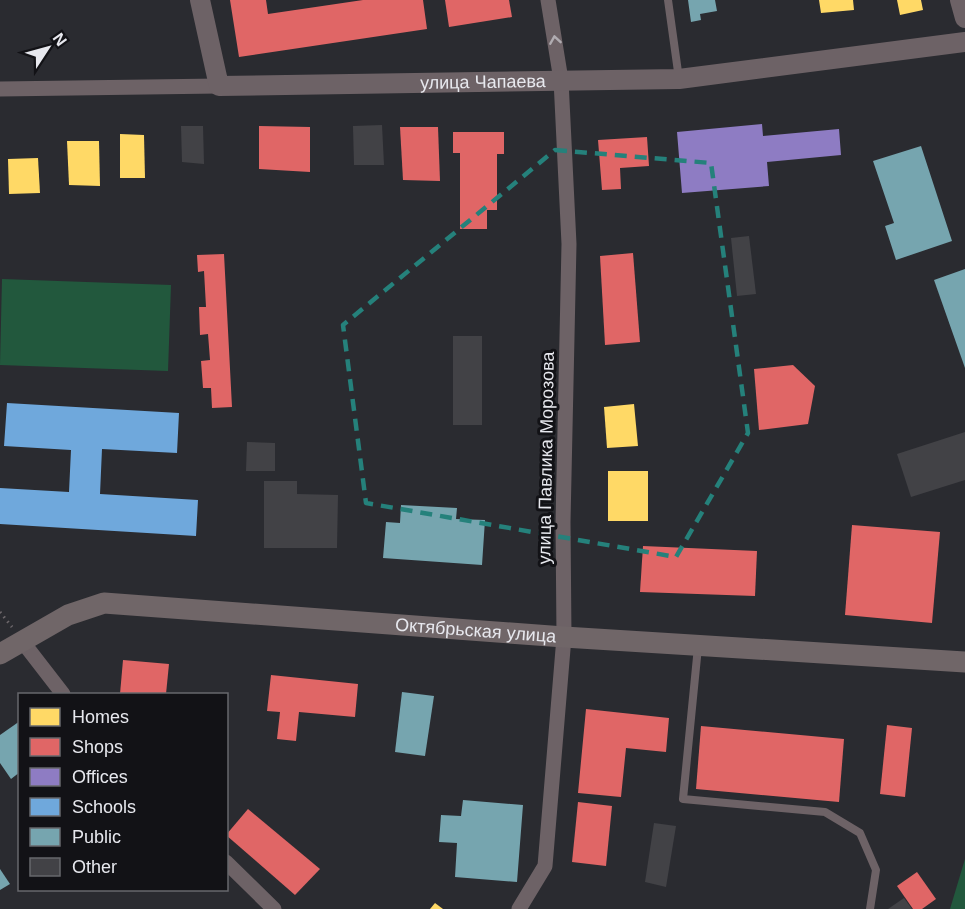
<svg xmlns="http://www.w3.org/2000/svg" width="965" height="909" font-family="Helvetica,sans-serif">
  <rect width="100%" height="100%" fill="#2a2b30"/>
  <g fill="#22583d">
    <polygon points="2,279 171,285 168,371 0,365"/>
    <polygon points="965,859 965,909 950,909"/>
  </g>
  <g fill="#ffd966">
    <polygon points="819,0 853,0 854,10 821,13"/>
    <polygon points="897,0 921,0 923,10 900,15"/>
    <polygon points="120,134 144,135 145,178 120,178"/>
    <polygon points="67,141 99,141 100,186 69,185"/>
    <polygon points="38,158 40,193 9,194 8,159"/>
    <polygon points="634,404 638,446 607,448 604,407"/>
    <rect x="608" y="471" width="40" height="50"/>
    <polygon points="435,903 443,909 430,909"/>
  </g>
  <g fill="#e06666">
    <polygon points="230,0 266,0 268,14 363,0 423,0 427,29 239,57"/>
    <polygon points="445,0 509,0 512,17 449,27"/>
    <polygon points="259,126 310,127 310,172 259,169"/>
    <polygon points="400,127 438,127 440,181 403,180"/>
    <polygon points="453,132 504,132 504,154 497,154 497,210 487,210 487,229 460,229 460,153 453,153"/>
    <polygon points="647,137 649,166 620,168 621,189 602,190 598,140"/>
    <polygon points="633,253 640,342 605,345 600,256"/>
    <polygon points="224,254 232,407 212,408 211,388 203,388 201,361 210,360 208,334 200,335 199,307 206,307 204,271 198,272 197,255"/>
    <polygon points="793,365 815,386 808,424 759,430 754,369"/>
    <polygon points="852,525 940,532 932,623 845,615"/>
    <polygon points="643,546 757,551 755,596 640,592"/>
    <polygon points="123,660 169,664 166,694 120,694"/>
    <polygon points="271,675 358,684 355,717 299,712 296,741 277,739 280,712 267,711"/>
    <polygon points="586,709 669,718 666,752 626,748 621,797 578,793"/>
    <polygon points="887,725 912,728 905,797 880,794"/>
    <polygon points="701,726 844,739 839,802 696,789"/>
    <polygon points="578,802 612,806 606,866 572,862"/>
    <polygon points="248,809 320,869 295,895 226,835"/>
    <polygon points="917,872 936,899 922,909 913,909 897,886"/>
  </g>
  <polygon fill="#8e7cc3" points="762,124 763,136 839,129 841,155 767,162 769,186 682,193 677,132"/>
  <polygon fill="#6fa8dc" points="7,403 179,413 177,453 102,449 100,494 198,500 196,536 0,524 0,488 69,492 71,450 4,446"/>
  <g fill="#76a5af">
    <polygon points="688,0 715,0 717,11 700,14 701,20 691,22"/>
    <polygon points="921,146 952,241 896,260 885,226 894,223 873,161"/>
    <polygon points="965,269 965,368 934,280"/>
    <polygon points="401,505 457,508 456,519 485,520 482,565 383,558 386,522 400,523"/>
    <polygon points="402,692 434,696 425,756 395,752"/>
    <polygon points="20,721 20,772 11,779 0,763 0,735"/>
    <polygon points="463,800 523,805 517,882 455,877 457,843 439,842 441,815 461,816"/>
    <polygon points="0,869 10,884 0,890"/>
  </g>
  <g fill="#424246">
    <polygon points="382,125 384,165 354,165 353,126"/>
    <polygon points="181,126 203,126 204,164 182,162"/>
    <polygon points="749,236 756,294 737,296 731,238"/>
    <rect x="453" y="336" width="29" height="89"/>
    <polygon points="965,432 965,480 911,497 897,454"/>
    <polygon points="247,442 275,443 275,471 246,471"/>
    <polygon points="264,481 297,481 297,494 338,495 337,548 264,548"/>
    <polygon points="654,823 676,826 666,887 645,882"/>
    <polygon points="904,898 912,909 888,909"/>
  </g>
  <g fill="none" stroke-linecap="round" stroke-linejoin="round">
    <polyline stroke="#6e686c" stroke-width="3" stroke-dasharray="1.5 4.5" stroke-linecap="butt" points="0,612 12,627"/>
    <g stroke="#6d6266" stroke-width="8">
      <polyline points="668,0 679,79"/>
      <polyline points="698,647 683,799 825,812 860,833 876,870 870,909"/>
    </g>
    <g stroke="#6d6266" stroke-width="15">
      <polyline points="0,89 219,86"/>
      <polyline points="22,641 63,694"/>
      <polyline points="226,862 274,909"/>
      <polyline points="519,909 545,866 564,637 563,522 569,244 561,80 548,0"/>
    </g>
    <g stroke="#6d6266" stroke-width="20">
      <path id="s1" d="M200,0L219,86L679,79L965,42"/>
      <polyline points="960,0 965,18"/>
    </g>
    <path stroke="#706668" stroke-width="21" id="s2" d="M0,654L68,615L104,603L564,637L965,662"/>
  </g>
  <defs><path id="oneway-chevron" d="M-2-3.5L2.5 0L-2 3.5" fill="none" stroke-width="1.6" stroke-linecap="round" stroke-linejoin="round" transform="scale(1.5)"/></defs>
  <use stroke="#b0acb1" href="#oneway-chevron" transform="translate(555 40) rotate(-99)"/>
  <path fill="none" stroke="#25817b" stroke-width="4.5" stroke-dasharray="12 8" stroke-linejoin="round" d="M555,150L711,163L748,433L676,557L366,503L343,325Z"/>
  <g text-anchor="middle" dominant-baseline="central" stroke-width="6" stroke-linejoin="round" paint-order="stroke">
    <g font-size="18" fill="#e7e8ee" stroke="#121216">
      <text stroke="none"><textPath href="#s1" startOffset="352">улица Чапаева</textPath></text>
      <text transform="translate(546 458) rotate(-89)">улица Павлика Морозова</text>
      <text stroke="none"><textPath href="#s2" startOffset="489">Октябрьская улица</textPath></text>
    </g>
  </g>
  <rect x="18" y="693" width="210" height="198" fill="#121216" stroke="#67686c" stroke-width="1.5"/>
  <rect x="30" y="708" width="30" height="18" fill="#ffd966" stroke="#67686c" stroke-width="1.5"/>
  <text x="72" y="723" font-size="18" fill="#e7e8ee">Homes</text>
  <rect x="30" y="738" width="30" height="18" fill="#e06666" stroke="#67686c" stroke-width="1.5"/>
  <text x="72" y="753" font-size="18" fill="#e7e8ee">Shops</text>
  <rect x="30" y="768" width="30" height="18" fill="#8e7cc3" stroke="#67686c" stroke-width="1.5"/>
  <text x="72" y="783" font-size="18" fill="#e7e8ee">Offices</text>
  <rect x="30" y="798" width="30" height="18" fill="#6fa8dc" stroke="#67686c" stroke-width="1.5"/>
  <text x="72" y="813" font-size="18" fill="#e7e8ee">Schools</text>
  <rect x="30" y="828" width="30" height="18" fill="#76a5af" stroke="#67686c" stroke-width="1.5"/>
  <text x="72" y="843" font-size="18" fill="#e7e8ee">Public</text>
  <rect x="30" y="858" width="30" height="18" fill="#424246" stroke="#67686c" stroke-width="1.5"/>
  <text x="72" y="873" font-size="18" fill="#e7e8ee">Other</text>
  <g transform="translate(48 48) rotate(54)" stroke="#121216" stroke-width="4.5" paint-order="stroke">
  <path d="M0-4.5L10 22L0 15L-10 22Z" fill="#e7e8ee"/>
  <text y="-9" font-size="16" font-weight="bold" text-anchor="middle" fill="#e7e8ee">N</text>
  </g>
</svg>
